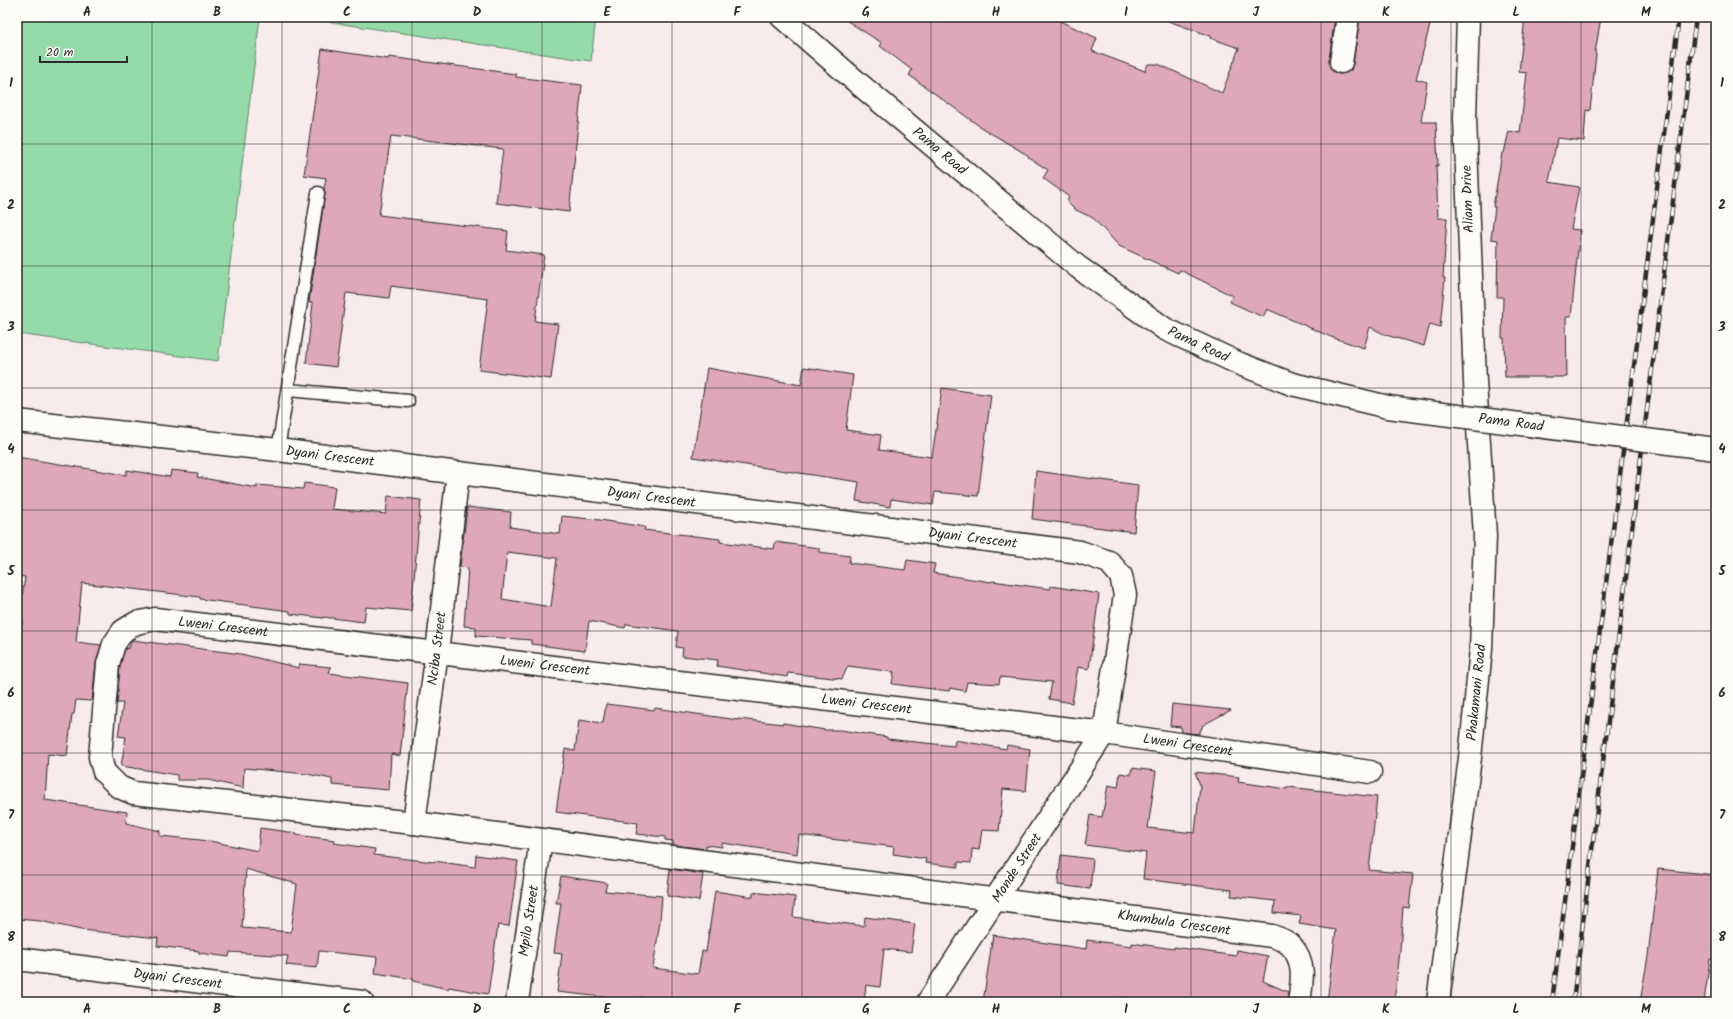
<svg xmlns="http://www.w3.org/2000/svg" width="1733" height="1019" font-family="Kalam,sans-serif">
  <rect width="100%" height="100%" fill="#f7ebeb"/>
  <filter id="ink" filterUnits="userSpaceOnUse"><feTurbulence type="fractalNoise" baseFrequency=".025" numOctaves="2"/><feDisplacementMap in="SourceGraphic" scale="8" xChannelSelector="R" yChannelSelector="G"/><feConvolveMatrix kernelMatrix="1 2 1 2 8 2 1 2 1" color-interpolation-filters="sRGB"/></filter>
  <g filter="url(#ink)">
    <g fill="#95dba9" stroke="#60836a">
      <polygon points="17,17 260,17 218,361 17,334"/>
      <polygon points="296,17 596,17 591,61"/>
    </g>
    <g fill="#dfa7ba" stroke="#2b2b2b" fill-rule="evenodd">
      <polygon points="841,17 1051,17 1097,38 1092,51 1145,71 1148,64 1158,64 1222,93 1239,48 1210,38 1211,36 1168,21 1169,17 1335,17 1329,60 1330,67 1333,71 1339,74 1346,73 1351,70 1353,64 1360,17 1432,17 1416,79 1427,82 1421,122 1436,122 1438,166 1436,165 1438,218 1447,218 1443,278 1445,278 1440,327 1430,324 1424,346 1386,335 1370,327 1364,348 1331,337 1267,309 1263,317 1230,302 1233,296 1180,270 1178,273 1119,246 1093,218 1074,209 1067,202 1069,197 1043,178 1048,170 1028,157 1029,156 982,128 909,75 912,70 880,46 882,43"/>
      <polygon points="1525,17 1601,17 1595,53 1596,54 1590,111 1586,110 1584,141 1557,138 1549,182 1579,187 1571,229 1580,230 1571,317 1566,317 1567,377 1505,377 1504,338 1502,338 1503,297 1497,297 1498,240 1491,239 1495,207 1493,207 1502,153 1504,153 1509,131 1520,133 1527,73 1519,72"/>
      <polygon points="322,49 388,59 389,57 516,74 516,77 582,85 569,212 496,203 503,149 391,136 379,215 508,231 506,250 544,255 535,321 558,324 551,379 479,370 488,299 391,286 389,298 346,293 336,367 306,363 313,303 309,302 325,194 324,189 326,178 304,175"/>
      <polygon points="804,367 853,375 846,430 881,435 879,450 932,457 942,388 991,395 978,496 935,492 933,505 891,499 890,507 856,501 859,482 693,457 707,368 801,385"/>
      <path d="M17,457L126,475L127,470L170,477L171,470L198,473L197,477L257,488V485L303,489L304,483L335,487L332,509L386,514L388,496L421,500L411,611L366,607L364,622L323,617V618L290,614V611L200,599V597L82,583L76,642L101,645L96,663L92,701L76,700L74,714H72L67,756L48,754L45,800L127,812L126,823L160,831V836L210,841L258,851L260,828L296,833V835L335,840L334,843L375,849L374,855L433,862L434,861L475,867L476,855L518,861L509,926L498,925L488,994L449,987L448,989L413,981V979L375,973L377,957L319,951L317,968L286,965L288,956L230,952L229,957L199,953V951L157,946L158,938L81,930L40,921L17,919V651L23,619L19,618L25,577L17,576ZM246,869L297,884L291,932L242,928Z"/>
      <polygon points="1036,471 1138,485 1134,532 1032,519"/>
      <path d="M467,507L511,512L510,527L560,534L562,516L600,520L645,527L644,530L720,539V542L774,549L775,542L819,548V552L850,556L849,563L905,570L907,560L935,564L933,573L991,582L992,581L1050,589L1051,586L1099,594L1089,669L1078,667L1072,703L1049,699L1052,682L1000,677L999,684L967,682L965,691L950,688L949,691L892,684L894,672L848,666L842,679L788,673L787,677L717,666L718,660L682,656L683,648L676,647L678,631L626,624L625,628L589,621L585,651L531,644V640L476,636V627L464,626L468,568L460,567ZM507,552L557,558L551,607L502,599Z"/>
      <polygon points="132,640 241,654 299,668 299,664 331,667 329,673 408,683 400,756 391,754 389,790 332,785 332,779 307,774 244,768 243,788 208,780 177,780 177,775 121,766 126,737 118,736 123,703 117,703 120,666 125,649 129,648"/>
      <polygon points="606,704 654,710 655,708 738,720 738,719 783,724 783,723 825,730 840,730 887,737 887,739 954,746 955,740 1006,749 1007,745 1030,749 1026,791 1003,789 999,831 982,830 979,850 972,849 971,863 958,862 958,867 925,863 926,859 893,854 894,847 799,835 797,854 722,843 722,847 706,845 706,849 673,845 673,841 665,840 665,837 636,834 638,823 556,812 565,749 575,751 579,720 603,723"/>
      <polygon points="1172,704 1231,710 1203,725 1199,734 1182,732 1181,727 1170,726"/>
      <polygon points="1132,768 1156,771 1148,828 1195,833 1200,785 1195,772 1239,777 1238,782 1287,789 1288,787 1377,797 1369,870 1413,874 1409,908 1403,907 1400,951 1394,1002 1327,1002 1336,930 1299,924 1301,916 1274,913 1275,901 1231,896 1232,890 1143,879 1146,853 1085,845 1090,815 1102,817 1108,785 1118,787 1120,773 1131,775"/>
      <polygon points="1061,855 1093,859 1090,889 1058,885"/>
      <polygon points="670,869 703,874 699,901 667,896"/>
      <polygon points="1658,869 1716,875 1714,960 1710,959 1704,1002 1640,1002 1648,956"/>
      <polygon points="561,876 607,883 605,891 662,896 660,921 653,968 698,974 702,951 706,952 715,891 753,897 753,892 795,897 793,917 864,926 865,917 915,924 911,952 884,949 880,987 866,985 864,1002 672,1002 639,997 638,1002 611,1002 612,998 557,992 562,954 554,953 561,903 556,903"/>
      <polygon points="993,935 1086,949 1087,940 1132,946 1132,943 1174,949 1174,947 1236,956 1237,950 1268,956 1263,981 1288,992 1287,1002 1152,1002 1120,997 1120,1002 1079,1000 1079,1002 983,1002"/>
    </g>
    <g fill="none" stroke-linecap="round" stroke-linejoin="round">
      <defs>
        <g id="lane">
          <polyline points="288,390 408,401"/>
          <polyline points="278,450 318,193"/>
        </g>
        <g id="street">
          <polyline points="1341,62 1348,17"/>
          <path id="s1" d="M17,421L278,450L1080,552L1109,562L1121,576L1125,595L1104,733L928,1002"/>
          <path id="s2" d="M414,823L437,652L458,473"/>
          <path id="s3" d="M17,959L362,1002"/>
          <path id="s4" d="M517,1002L541,840"/>
          <path id="s5" d="M1299,1002C1302,983 1306,961 1291,946C1287,941 1278,938 1272,936L414,823L133,793L119,787L104,772L100,757L108,664L114,644L123,631L136,623L155,619L1104,733L1370,772"/>
        </g>
        <g id="secondary">
          <path id="s6" d="M782,17L858,83L1078,267L1165,329L1240,364L1292,384L1388,407"/>
          <path id="s7" d="M1438,1002L1470,758L1481,649L1485,536L1475,382L1465,118L1468,17"/>
        </g>
      </defs>
      <use href="#lane" stroke="#2b2b2b" stroke-width="15"/>
      <use href="#street" stroke="#2b2b2b" stroke-width="25"/>
      <use href="#secondary" stroke="#2b2b2b" stroke-width="25"/>
      <use href="#lane" stroke="#fdfcf7" stroke-width="12"/>
      <use href="#street" stroke="#fdfcf7" stroke-width="22"/>
      <use href="#secondary" stroke="#fdfcf7" stroke-width="22"/>
      <defs>
        <g id="rail">
          <polyline points="1552,1002 1679,17"/>
          <polyline points="1573,1002 1696,17"/>
        </g>
      </defs>
      <use href="#rail" stroke="#2b2b2b" stroke-width="4.5"/>
      <use href="#rail" stroke="#fdfcf7" stroke-width="3" stroke-dasharray="9" stroke-linecap="butt"/>
      <defs>
        <g id="secondary-bridge">
          <path id="s8" d="M1388,407L1716,449"/>
        </g>
      </defs>
      <use href="#secondary-bridge" stroke="#2b2b2b" stroke-width="25" stroke-linecap="butt"/>
      <use href="#secondary-bridge" stroke="#fdfcf7" stroke-width="22"/>
    </g>
  </g>
  <path fill="none" stroke="#2b2b2b" stroke-width="1" stroke-opacity="0.55" d="M152,17V1002M282,17V1002M412,17V1002M542,17V1002M672,17V1002M802,17V1002M931,17V1002M1061,17V1002M1191,17V1002M1321,17V1002M1451,17V1002M1581,17V1002M17,144H1716M17,266H1716M17,388H1716M17,510H1716M17,631H1716M17,753H1716M17,875H1716"/>
  <g text-anchor="middle" dominant-baseline="central" stroke-width="3" stroke-linejoin="round" paint-order="stroke">
    <g font-size="14" fill="#2b2b2b" stroke="#fdfcf7">
      <text stroke="none"><textPath href="#s6" startOffset="207">Pama Road</textPath></text>
      <text transform="translate(1468 199) rotate(-92)">Aliam Drive</text>
      <text stroke="none"><textPath href="#s6" startOffset="531">Pama Road</textPath></text>
      <text stroke="none"><textPath href="#s8" startOffset="124">Pama Road</textPath></text>
      <text stroke="none"><textPath href="#s1" startOffset="315">Dyani Crescent</textPath></text>
      <text stroke="none"><textPath href="#s1" startOffset="639">Dyani Crescent</textPath></text>
      <text stroke="none"><textPath href="#s1" startOffset="963">Dyani Crescent</textPath></text>
      <text stroke="none"><textPath href="#s5" startOffset="1514">Lweni Crescent</textPath></text>
      <text stroke="none"><textPath href="#s2" startOffset="176">Nciba Street</textPath></text>
      <text stroke="none"><textPath href="#s5" startOffset="1838">Lweni Crescent</textPath></text>
      <text stroke="none"><textPath href="#s7" startOffset="312">Phakamani Road</textPath></text>
      <text stroke="none"><textPath href="#s5" startOffset="2162">Lweni Crescent</textPath></text>
      <text stroke="none"><textPath href="#s5" startOffset="2486">Lweni Crescent</textPath></text>
      <text transform="translate(1017 868) rotate(-57)">Monde Street</text>
      <text stroke="none"><textPath href="#s4" startOffset="82">Mpilo Street</textPath></text>
      <text transform="translate(1174 923) rotate(8)">Khumbula Crescent</text>
      <text stroke="none"><textPath href="#s3" startOffset="162">Dyani Crescent</textPath></text>
    </g>
  </g>
  <rect width="1733" height="1019" fill="none" stroke="#fdfcf7" stroke-width="44"/>
  <path d="M40 56v6h87v-6" fill="none" stroke="#2b2b2b" stroke-width="2"/>
  <text x="46" y="56" font-size="12" fill="#2b2b2b" stroke="#fdfcf7" stroke-width="3" paint-order="stroke">20 m</text>
  <rect x="22" y="22" width="1689" height="975" fill="none" stroke="#2b2b2b" stroke-width="1.5"/>
  <g font-size="13" text-anchor="middle" font-weight="bold" fill="#2b2b2b">
    <text x="87" y="16">A</text>
    <text x="217" y="16">B</text>
    <text x="347" y="16">C</text>
    <text x="477" y="16">D</text>
    <text x="607" y="16">E</text>
    <text x="737" y="16">F</text>
    <text x="866" y="16">G</text>
    <text x="996" y="16">H</text>
    <text x="1126" y="16">I</text>
    <text x="1256" y="16">J</text>
    <text x="1386" y="16">K</text>
    <text x="1516" y="16">L</text>
    <text x="1646" y="16">M</text>
    <text x="11" y="87">1</text>
    <text x="1722" y="87">1</text>
    <text x="11" y="209">2</text>
    <text x="1722" y="209">2</text>
    <text x="11" y="331">3</text>
    <text x="1722" y="331">3</text>
    <text x="11" y="453">4</text>
    <text x="1722" y="453">4</text>
    <text x="11" y="575">5</text>
    <text x="1722" y="575">5</text>
    <text x="11" y="697">6</text>
    <text x="1722" y="697">6</text>
    <text x="11" y="819">7</text>
    <text x="1722" y="819">7</text>
    <text x="11" y="941">8</text>
    <text x="1722" y="941">8</text>
    <text x="87" y="1013">A</text>
    <text x="217" y="1013">B</text>
    <text x="347" y="1013">C</text>
    <text x="477" y="1013">D</text>
    <text x="607" y="1013">E</text>
    <text x="737" y="1013">F</text>
    <text x="866" y="1013">G</text>
    <text x="996" y="1013">H</text>
    <text x="1126" y="1013">I</text>
    <text x="1256" y="1013">J</text>
    <text x="1386" y="1013">K</text>
    <text x="1516" y="1013">L</text>
    <text x="1646" y="1013">M</text>
  </g>
</svg>
